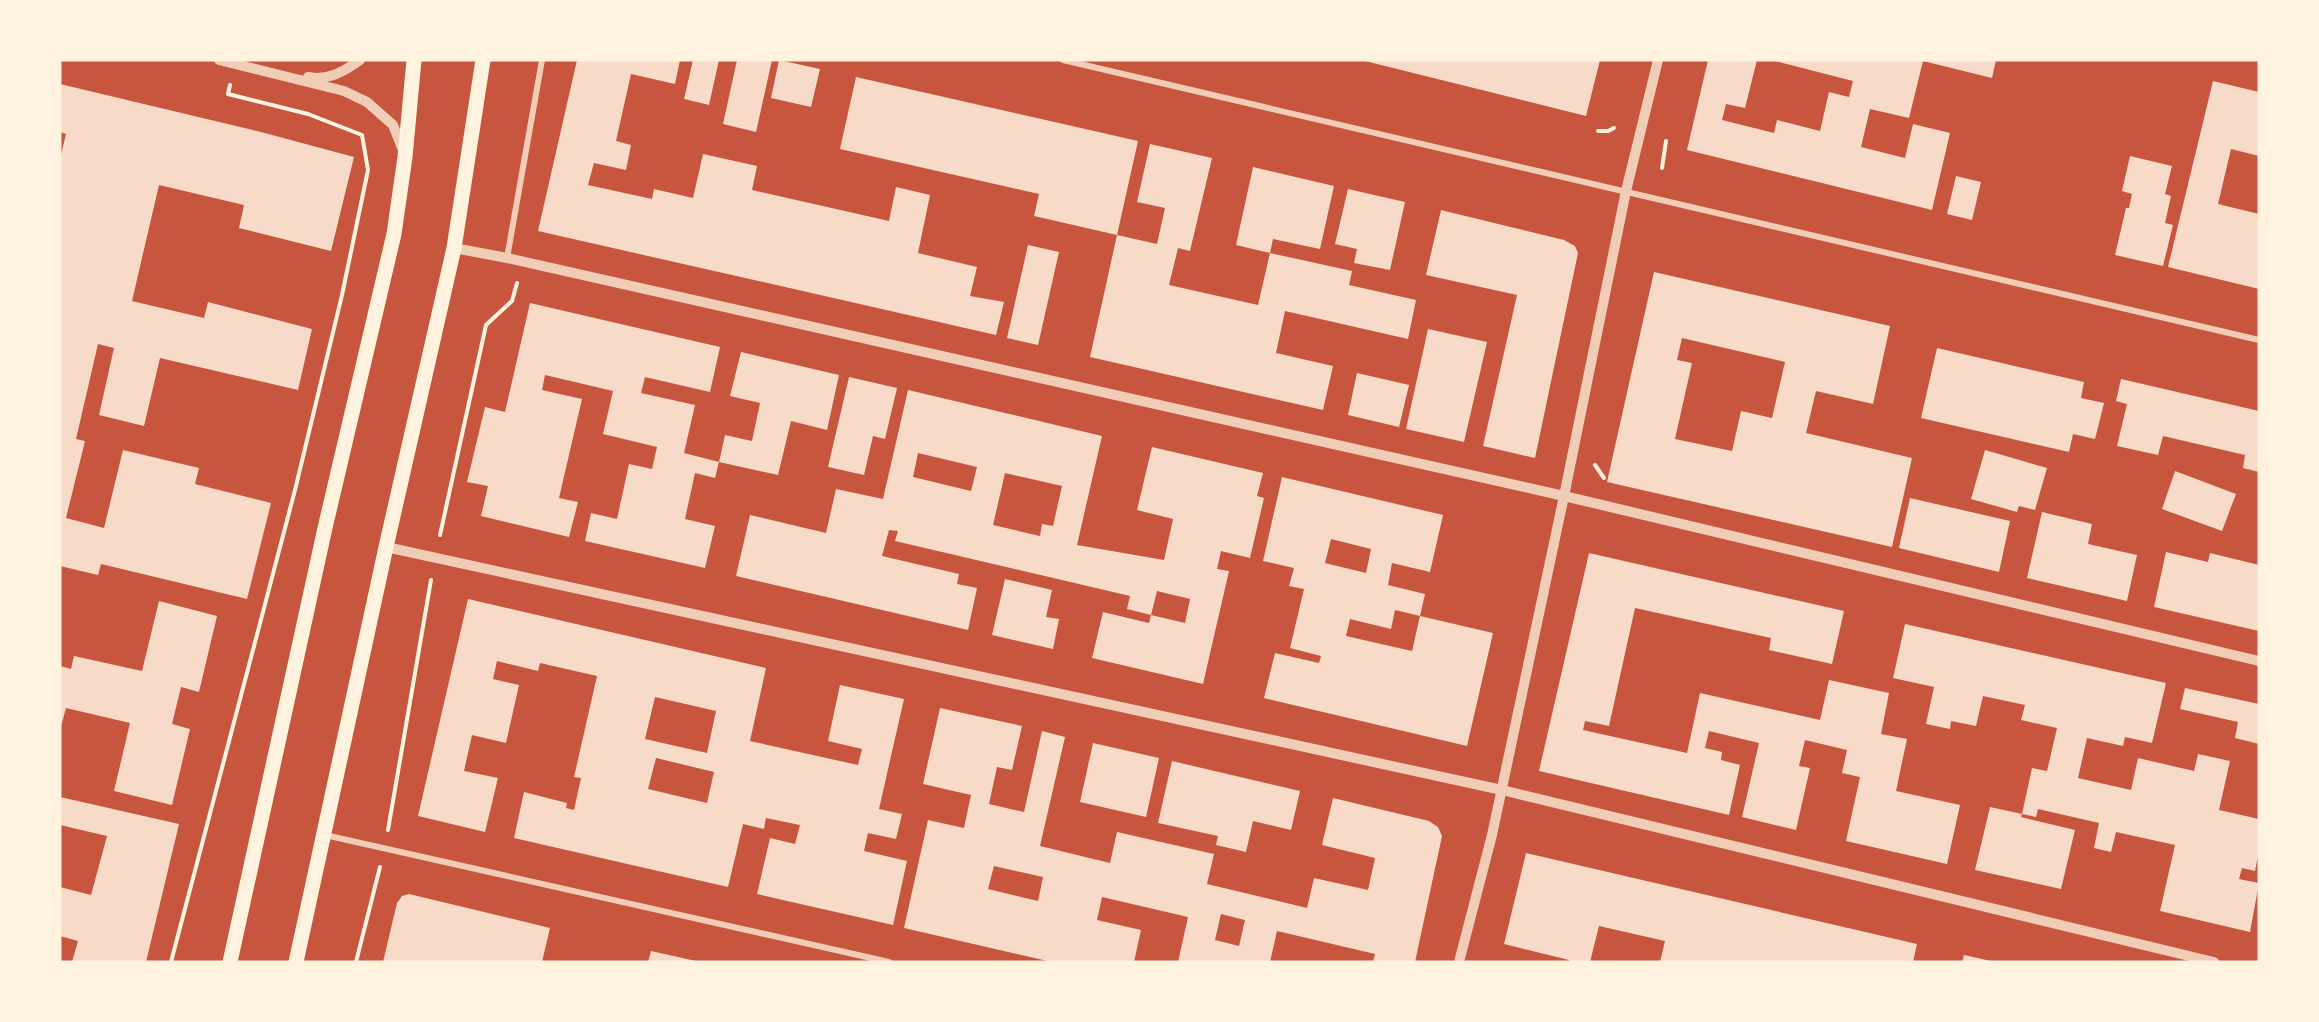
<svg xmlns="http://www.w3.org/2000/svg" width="2319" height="1022" font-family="Rubik,sans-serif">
  <rect width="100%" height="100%" fill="#c8553d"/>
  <g fill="#f7dbc8" fill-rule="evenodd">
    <polygon points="577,60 680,60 675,84 631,74 616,141 631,145 626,170 594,163 588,185 652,199 654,189 693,198 703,154 757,166 752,190 889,221 896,187 930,195 918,253 977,267 970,296 1004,302 996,335 538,231"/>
    <polygon points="693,60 719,60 709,105 684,99"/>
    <polygon points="737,60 772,60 756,132 723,124"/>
    <polygon points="779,60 820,69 811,107 771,98"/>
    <polygon points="1361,60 1600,60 1586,116"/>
    <polygon points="1708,60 1757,60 1745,108 1726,104 1722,120 1774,133 1777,120 1820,131 1829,92 1849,97 1853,81 1771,60 1996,60 1992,78 1923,61 1909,118 1870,109 1861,147 1905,158 1913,124 1950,133 1932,210 1687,150"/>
    <polygon points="856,77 1138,141 1117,235 1157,244 1165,208 1137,202 1150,144 1212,158 1190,251 1178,248 1169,285 1258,305 1270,253 1352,271 1349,285 1416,300 1408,339 1285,311 1276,353 1333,366 1323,410 1090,357 1117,235 1034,216 1039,194 840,149"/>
    <polygon points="2213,81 2259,92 2259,156 2231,149 2218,204 2259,214 2259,289 2168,267"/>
    <polygon points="60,84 261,132 354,157 331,251 239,228 244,205 159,185 132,301 204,318 208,302 312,329 298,390 160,358 144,426 99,415 114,348 98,344 76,439 85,441 66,518 104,528 123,450 199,468 195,484 271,503 247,599 101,564 98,575 60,566 60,159 66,134 60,132"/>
    <polygon points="2130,156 2172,166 2165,194 2171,196 2165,223 2173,225 2163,266 2115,255 2126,208 2129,208 2132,194 2122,191"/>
    <polygon points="1253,167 1334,186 1320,249 1273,239 1270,253 1236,245"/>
    <polygon points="1956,176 1981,182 1972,220 1947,214"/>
    <polygon points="1348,189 1405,202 1390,270 1354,263 1357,249 1335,244"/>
    <polygon points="1441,210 1564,240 1575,246 1578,253 1535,458 1483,446 1517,295 1426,275"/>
    <polygon points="1028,245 1059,252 1038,345 1007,338"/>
    <path d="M1654,272L1890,326L1873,404L1816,391L1806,433L1912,458L1892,547L1607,482ZM1682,338L1785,362L1772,418L1741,411L1732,451L1675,439L1692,363L1677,360Z"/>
    <polygon points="530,303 720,347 710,392 645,377 641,393 695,405 684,453 719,462 715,478 695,473 685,519 715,526 705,568 585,541 591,513 617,519 629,464 652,469 657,447 603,434 613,391 545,375 542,390 582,399 559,498 578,502 569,537 481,516 488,486 467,482 485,407 505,412"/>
    <polygon points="1428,329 1487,342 1464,442 1406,429"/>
    <polygon points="1937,348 2084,382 2081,398 2104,403 2095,439 2073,434 2069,452 1921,418"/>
    <polygon points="741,352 839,375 827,430 791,421 778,475 719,462 725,435 752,441 760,403 730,396"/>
    <polygon points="1357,373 1409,385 1399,427 1348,415"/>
    <polygon points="849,377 897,388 885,439 873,436 864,475 828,467"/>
    <polygon points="2121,379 2259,411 2259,472 2243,468 2245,455 2163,436 2158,455 2117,446 2127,404 2116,401"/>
    <path d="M908,390L1102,436L1077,545L1164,560L1173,519L1137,510L1152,447L1263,473L1257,496L1264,498L1250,558L1221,551L1217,569L1229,571L1203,684L1092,658L1103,612L1149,623L1151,615L1185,623L1190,599L1157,591L1151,615L1127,609L1130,596L895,541L898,531L889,530L882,556L959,574L957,584L977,588L968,630L736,576L750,515L826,533L836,489L883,499ZM918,453L977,467L971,491L913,477ZM1005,473L1062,486L1053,526L1042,524L1040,536L993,525Z"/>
    <polygon points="1985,450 2047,468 2035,510 2019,506 2017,512 1971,499"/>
    <polygon points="2175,471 2236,494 2222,531 2162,509"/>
    <path d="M1282,477L1443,515L1430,572L1392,563L1388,585L1425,594L1420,616L1395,610L1391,629L1350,619L1346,636L1412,651L1420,616L1493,633L1467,746L1264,698L1275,653L1319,663L1321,656L1290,648L1304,589L1289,586L1294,568L1263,561ZM1331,539L1371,549L1366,573L1325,563Z"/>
    <polygon points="1910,498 2010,521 1999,572 1899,548"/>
    <polygon points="2042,512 2092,524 2088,544 2137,555 2127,601 2027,578"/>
    <polygon points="2166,552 2208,562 2210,553 2259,565 2259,631 2154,607"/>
    <polygon points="1589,553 1844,611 1832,664 1769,650 1771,638 1635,608 1609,726 1585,721 1583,730 1687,753 1700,693 1820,720 1829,680 1889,693 1881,734 1907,739 1896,791 1960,805 1947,864 1846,841 1860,777 1842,773 1847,750 1805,740 1799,766 1810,768 1796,830 1742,817 1759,743 1709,731 1705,748 1722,752 1721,760 1740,765 1729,815 1539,771"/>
    <polygon points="1005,579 1052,590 1046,617 1059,619 1053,649 992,635"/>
    <path d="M468,599L766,668L750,741L858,765L862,749L828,741L840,685L904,699L879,809L902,814L896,839L868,833L864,851L907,861L893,925L757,894L770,838L795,844L800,825L766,818L764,829L743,824L728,887L514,838L524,792L567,803L566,808L574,810L581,778L574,777L597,676L540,663L538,671L497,661L493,679L519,685L506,743L472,735L464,771L498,778L485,832L418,816ZM655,697L716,711L707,753L645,739ZM656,758L714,772L707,803L648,789Z"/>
    <polygon points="159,601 217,616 199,692 181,687 172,724 190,729 172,805 114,791 130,723 66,708 60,730 60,666 71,669 74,656 142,671"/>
    <polygon points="1905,624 2166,683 2152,743 2125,737 2123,746 2087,738 2078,778 2131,790 2138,758 2194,771 2198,754 2230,761 2219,810 2259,819 2259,851 2255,871 2242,868 2239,879 2259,883 2250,932 2160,911 2175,845 2116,832 2111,852 2094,848 2099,823 2038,809 2036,817 2022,814 2032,768 2047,771 2057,728 2021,720 2025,705 1983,696 1976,726 1951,721 1950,729 1926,724 1934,687 1893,678"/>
    <polygon points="2185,688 2259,704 2259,744 2235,738 2238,722 2180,709"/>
    <path d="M940,708L1022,726L1012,770L997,767L989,804L1024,812L1042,731L1065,737L1040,846L1110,863L1117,832L1214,854L1207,884L1307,908L1314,878L1368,890L1375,858L1322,845L1333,798L1429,821L1438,827L1442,836L1415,962H1373L1375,954L1277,931L1270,962H1178L1188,917L1102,897L1097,920L1141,930L1134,962H1052L904,928L928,820L964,828L971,795L923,784ZM994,866L1043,877L1038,901L988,889ZM1221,914L1245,920L1239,946L1215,940Z"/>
    <polygon points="1093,743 1159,758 1146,817 1080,802"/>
    <polygon points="1172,761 1300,791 1291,830 1253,821 1246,852 1216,845 1218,836 1158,823"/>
    <polygon points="60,797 179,824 146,962 72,962 78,941 60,936 60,887 91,895 107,836 60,825"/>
    <polygon points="1990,807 2022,814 2021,817 2075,830 2061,889 1975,870"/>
    <polygon points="1526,853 1917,944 1913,962 1660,962 1665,941 1599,926 1590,962 1569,962 1569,960 1504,944"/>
    <polygon points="409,894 550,928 542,962 383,962 397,903 402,896"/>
    <polygon points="651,951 696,961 696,962 648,962"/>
    <polygon points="1964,955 1991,961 1991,962 1962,962"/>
  </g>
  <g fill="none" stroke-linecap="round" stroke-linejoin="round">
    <g stroke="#fff3e0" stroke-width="4">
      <polyline points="1598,131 1608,131 1614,128"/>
      <polyline points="1662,168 1666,141"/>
      <polyline points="1595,465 1604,478"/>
      <polyline points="440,535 486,325 512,301 517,283"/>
      <polyline points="388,830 431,580"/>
      <polyline points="171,962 295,490 342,295 368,170 362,135 308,114 228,94 230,85"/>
      <polyline points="356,962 380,867"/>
    </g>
    <g stroke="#f1ccb7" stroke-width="6">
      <polyline points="1063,60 2259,340"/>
      <polyline points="507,258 542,60"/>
      <polyline points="325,835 889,962"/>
    </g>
    <g stroke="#f1ccb7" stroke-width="10">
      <polyline points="219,60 344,91 367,102 393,125 404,153"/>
      <path d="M308,77C328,81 345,71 360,60"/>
      <polyline points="454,248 507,258 1564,496 2259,661"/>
      <polyline points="386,547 1502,790 2214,962"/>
      <polyline points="1459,962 1492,835 1564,496 1626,191 1658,60"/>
    </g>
    <g stroke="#fff3e0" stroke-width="15">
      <polyline points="230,962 325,528 394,234 405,157 414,60"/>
      <polyline points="296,962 386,547 454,248 483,60"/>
    </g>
  </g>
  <rect width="2319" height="1022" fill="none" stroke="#fff3e0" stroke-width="123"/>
</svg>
